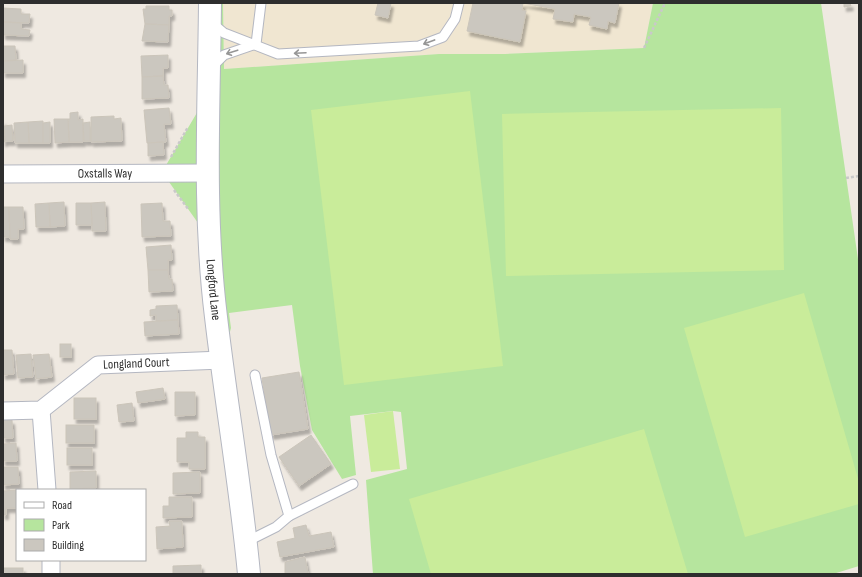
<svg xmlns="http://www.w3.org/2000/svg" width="862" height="577" font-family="'Sofia Sans Condensed',sans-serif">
  <defs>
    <filter id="shadow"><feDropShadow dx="2.5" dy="4.5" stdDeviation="1" flood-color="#0004"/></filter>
  </defs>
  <rect width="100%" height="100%" fill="#efe9e1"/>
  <polygon fill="#f0e6d1" points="223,3 653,3 644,48 504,54 439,54 224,69"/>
  <polygon fill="#b6e59e" points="210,3 223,3 224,69 439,54 505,54 644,48 653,3 821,3 859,266 859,566 833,574 373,574 366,480 407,469 401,412 393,411 350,416 356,475 342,479 312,430 300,366 292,305 229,313 231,328 222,360 210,240 162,172 208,94"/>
  <g fill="#c9ec9a">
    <polygon points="470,91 503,366 344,385 311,110"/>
    <polygon points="781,108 784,270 506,276 502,114"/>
    <polygon points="804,293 859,482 859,504 745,537 684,328"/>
    <polygon points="393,411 400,469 371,472 364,415"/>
    <polygon points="644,429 688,574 431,574 409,499"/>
  </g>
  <g fill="#cbc7bf" stroke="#cbc5ba" filter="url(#shadow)">
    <polygon points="378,3 391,3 388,18 375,15"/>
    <polygon points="473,3 523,3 522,10 526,11 520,42 467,31"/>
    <polygon points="523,3 619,3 615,23 608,21 607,29 589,25 591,17 574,14 573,22 553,19 555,9"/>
    <polygon points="844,3 850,3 851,6 844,7"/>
    <polygon points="146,6 169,6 169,10 172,10 172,16 169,16 169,25 145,24 143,9 146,9"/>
    <polygon points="3,8 21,9 21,14 30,14 29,23 3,22"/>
    <polygon points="3,22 21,23 21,29 30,30 29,36 3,35"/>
    <polygon points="145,24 169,25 168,42 142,41"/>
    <polygon points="3,46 15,46 16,60 3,61"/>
    <polygon points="168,55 168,68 163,68 163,76 142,77 141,56"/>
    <polygon points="23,60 23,73 3,73 3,61"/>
    <polygon points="163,76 164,85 168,85 169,98 142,99 142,77"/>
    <polygon points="169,108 171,124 164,124 166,142 147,143 144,110"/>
    <polygon points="78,112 78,120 83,119 83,142 69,142 68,119 70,119 70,113"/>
    <polygon points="114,116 114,119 121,118 122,141 91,142 91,117"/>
    <polygon points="54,119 68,119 69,142 55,143"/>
    <polygon points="3,120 5,142 3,142"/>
    <polygon points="43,121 43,143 29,143 28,122"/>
    <polygon points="28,122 29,143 15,143 14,123"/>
    <polygon points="50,122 50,143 43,143 43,123"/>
    <polygon points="90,122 90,141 84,141 83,123"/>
    <polygon points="12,125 13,141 5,141 4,126"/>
    <polygon points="163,142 164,155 148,156 148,143"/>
    <polygon points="64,202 65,226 50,227 49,203"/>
    <polygon points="105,202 106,231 92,231 91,203"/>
    <polygon points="49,203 50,227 36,227 35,204"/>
    <polygon points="76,203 91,203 92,225 76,225"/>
    <polygon points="162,203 163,221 170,221 171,236 142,237 141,204"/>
    <polygon points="3,207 9,207 10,237 3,237"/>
    <polygon points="9,207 23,207 24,229 18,229 18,239 10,239"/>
    <polygon points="171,245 172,260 168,260 168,270 148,270 146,247"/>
    <polygon points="148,270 168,270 169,279 172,279 173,291 149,292"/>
    <polygon points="177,305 178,320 156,321 156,315 150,316 150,310 156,309 156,306"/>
    <polygon points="178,320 179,334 145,336 144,322"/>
    <rect x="60" y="344" width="11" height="13"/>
    <polygon points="3,350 12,350 14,374 3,375"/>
    <polygon points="31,354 33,377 18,378 16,355"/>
    <polygon points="49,354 52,377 36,379 33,355"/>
    <polygon points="299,372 308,429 271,435 262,378"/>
    <polygon points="163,388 165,399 138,403 136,392"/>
    <polygon points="175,392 195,392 195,415 175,416"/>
    <rect x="74" y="398" width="22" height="21"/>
    <polygon points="132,403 134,421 119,422 117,405"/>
    <polygon points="3,420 12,420 13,438 3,438"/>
    <rect x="66" y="425" width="28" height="18"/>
    <polygon points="186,432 198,432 198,437 205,437 205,469 189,469 189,462 177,462 177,438 186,438"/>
    <polygon points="311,435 331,464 299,486 279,457"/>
    <polygon points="16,443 17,461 3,461 3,444"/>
    <rect x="67" y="448" width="25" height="17"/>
    <polygon points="3,467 18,467 19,484 3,485"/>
    <polygon points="96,471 96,488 70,489 70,472"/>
    <polygon points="200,472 200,493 173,494 173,473"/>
    <polygon points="16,490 17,508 6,508 6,515 3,515 3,491"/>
    <polygon points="169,497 192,497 192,517 163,518 163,506 169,506"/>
    <polygon points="169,521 182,521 183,547 157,549 156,527 170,526"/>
    <polygon points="306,525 309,536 331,532 334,547 280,557 277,542 295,538 293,528"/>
    <polygon points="305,557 308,574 285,574 285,562"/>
    <polygon points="201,565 201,574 173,574 173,566"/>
    <rect x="3" y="568" width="20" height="6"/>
  </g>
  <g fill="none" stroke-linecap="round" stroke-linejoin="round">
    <defs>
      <g id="service">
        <polyline points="212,23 224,33 278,54 419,46 443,37 455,19 459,3"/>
        <polyline points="212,67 224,55 256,44 261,3"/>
        <polyline points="289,516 353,484"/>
        <polyline points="246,542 276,527 289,516 271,455 255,375"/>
      </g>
      <g id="minor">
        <path id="s1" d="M3,174L207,173"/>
        <polyline points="41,410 47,490"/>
        <path id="s2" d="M3,411L41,410L98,365L222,360"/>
        <polyline points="51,560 51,574"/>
      </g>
      <g id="tertiary">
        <path id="s3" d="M210,3C209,108 203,212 216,317C226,403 241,488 249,574"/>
      </g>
    </defs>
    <use href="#service" stroke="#b4b7c1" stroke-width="11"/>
    <use href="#minor" stroke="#b4b7c1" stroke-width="19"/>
    <use href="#tertiary" stroke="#b4b7c1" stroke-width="24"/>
    <g stroke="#c9c9c9" stroke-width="2.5" stroke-dasharray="3 2" stroke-linecap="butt">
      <polyline points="644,48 665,3"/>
      <polyline points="171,157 188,127"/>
      <polyline points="846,178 859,176"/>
      <polyline points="174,190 189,210"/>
    </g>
    <use href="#service" stroke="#fff" stroke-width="9"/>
    <use href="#minor" stroke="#fff" stroke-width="17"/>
    <use href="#tertiary" stroke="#fff" stroke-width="22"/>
  </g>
  <defs><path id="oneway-shaft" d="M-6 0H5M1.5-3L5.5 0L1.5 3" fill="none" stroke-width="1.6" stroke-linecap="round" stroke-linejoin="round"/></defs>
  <g stroke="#969696">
    <use href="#oneway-shaft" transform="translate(429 42) rotate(160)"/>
    <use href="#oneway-shaft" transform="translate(232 52) rotate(162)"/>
    <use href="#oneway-shaft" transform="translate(300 53) rotate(177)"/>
  </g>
  <g text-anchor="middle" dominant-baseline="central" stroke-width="3.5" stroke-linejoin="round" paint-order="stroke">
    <g font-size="13" fill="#2e2e2e" stroke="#fff">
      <text stroke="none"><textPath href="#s1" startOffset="102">Oxstalls Way</textPath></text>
      <text stroke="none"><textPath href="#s3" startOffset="287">Longford Lane</textPath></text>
      <text stroke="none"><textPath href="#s2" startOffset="149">Longland Court</textPath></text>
    </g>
  </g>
  <rect width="862" height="577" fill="none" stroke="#2e2e2e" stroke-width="8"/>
  <rect x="16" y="489" width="130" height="72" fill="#ffffff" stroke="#ababab"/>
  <rect x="24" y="502" width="20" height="6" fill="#ffffff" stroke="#ababab"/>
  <text x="52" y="509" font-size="12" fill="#2e2e2e">Road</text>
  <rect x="24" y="519" width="20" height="12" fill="#b6e59e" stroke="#ababab"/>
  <text x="52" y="529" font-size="12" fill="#2e2e2e">Park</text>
  <rect x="24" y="539" width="20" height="12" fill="#cbc7bf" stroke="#ababab"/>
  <text x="52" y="549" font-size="12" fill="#2e2e2e">Building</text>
</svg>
